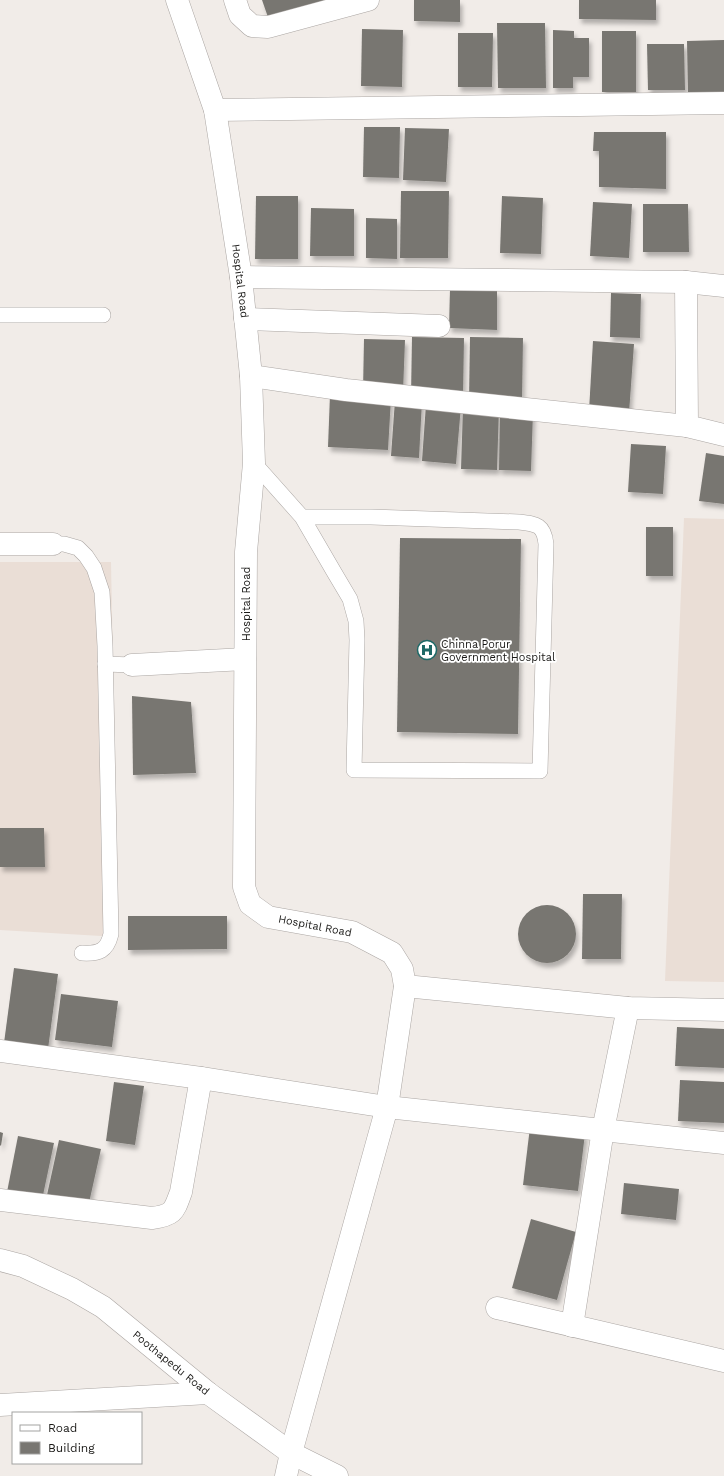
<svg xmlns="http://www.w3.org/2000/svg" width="724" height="1476" font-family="'Work Sans',sans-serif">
  <defs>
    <filter id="shadow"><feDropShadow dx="2.5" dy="4.5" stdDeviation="2" flood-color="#0004"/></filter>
  </defs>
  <rect width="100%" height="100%" fill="#f1ece8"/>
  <g fill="#eaded6">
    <polygon points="684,518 724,519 724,982 665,981"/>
    <polygon points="0,562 111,562 118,937 0,930"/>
  </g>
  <g fill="#787671" filter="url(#shadow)">
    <polygon points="262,0 329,0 269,20"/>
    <polygon points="414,0 460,0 460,22 414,21"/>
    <polygon points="579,0 656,0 656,20 579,19"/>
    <polygon points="497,23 545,23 546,88 498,88"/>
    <polygon points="362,29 403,30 402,87 361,86"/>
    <polygon points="553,30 574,31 574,38 589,38 589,77 573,77 573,88 553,88"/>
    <rect x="602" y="31" width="34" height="61"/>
    <polygon points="458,33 493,33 492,87 458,87"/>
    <polygon points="724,40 724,93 688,94 687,41"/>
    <polygon points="647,44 684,44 685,90 648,90"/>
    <polygon points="364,127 400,127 399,178 363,177"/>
    <polygon points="405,128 449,129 446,182 403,180"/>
    <polygon points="594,132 666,132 666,189 599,187 599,151 593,151"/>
    <polygon points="401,191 449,191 448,258 400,258"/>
    <polygon points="256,196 298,196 298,259 255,259"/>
    <polygon points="502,196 543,198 541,254 500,253"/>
    <polygon points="593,202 632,204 629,258 590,256"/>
    <polygon points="643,204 688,204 689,252 643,252"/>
    <polygon points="311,208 354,209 354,256 310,256"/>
    <polygon points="366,218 397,219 397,259 366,258"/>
    <polygon points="450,289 497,291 497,330 449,328"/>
    <polygon points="611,293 641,294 640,338 610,337"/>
    <polygon points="412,337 464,338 463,397 411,396"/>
    <polygon points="470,337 523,338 522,401 469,400"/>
    <polygon points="364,339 405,340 403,392 363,391"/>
    <polygon points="593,341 634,344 629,413 589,411"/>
    <polygon points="330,395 391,398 388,450 328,447"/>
    <polygon points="395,400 422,401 419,458 391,456"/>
    <polygon points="426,404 461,406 456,464 422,461"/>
    <polygon points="463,407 499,408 497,470 461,469"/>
    <polygon points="500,411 533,412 531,471 499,470"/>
    <polygon points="631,444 666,446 663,494 628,492"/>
    <polygon points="706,453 724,456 724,504 699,501"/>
    <rect x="646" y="527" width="27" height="49"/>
    <polygon points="400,538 521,539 518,734 397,732"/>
    <polygon points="132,696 191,702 196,773 133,775"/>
    <polygon points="0,828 44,828 45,867 0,867"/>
    <polygon points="583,894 622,894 621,959 582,959"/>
    <circle cx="547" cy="934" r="29"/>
    <polygon points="128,916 227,916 227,949 128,950"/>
    <polygon points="14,968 58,974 48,1049 4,1043"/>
    <polygon points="61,994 118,1001 112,1047 55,1040"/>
    <polygon points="677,1027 724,1029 724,1068 675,1066"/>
    <polygon points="680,1080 724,1082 724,1123 678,1121"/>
    <polygon points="114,1082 144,1086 135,1145 106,1141"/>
    <polygon points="530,1127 585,1134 578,1191 523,1185"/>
    <polygon points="0,1132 3,1133 1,1146 0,1145"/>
    <polygon points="18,1136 54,1143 42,1200 7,1192"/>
    <polygon points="59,1140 101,1149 89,1203 47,1195"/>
    <polygon points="624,1183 679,1189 676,1220 621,1214"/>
    <polygon points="531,1219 576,1232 557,1300 512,1288"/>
  </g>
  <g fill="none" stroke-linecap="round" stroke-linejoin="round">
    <defs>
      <g id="service">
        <polyline points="0,315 103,315"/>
        <path d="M254,463L302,517L334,572L350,599L356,621L357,640L354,770L540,771L546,544C544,525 537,524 519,522L371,517H302"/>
        <path d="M53,544H64L78,548L86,556L94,568L102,592L105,646L111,934C107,951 99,954 82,953"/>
        <polyline points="105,664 132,665"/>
      </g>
      <g id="minor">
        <polyline points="177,0 215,110 241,277 251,376 254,463 246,552 244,887 250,904 268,917 352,932 392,953 402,969 405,986 387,1107 291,1453 286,1476"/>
        <polyline points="235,0 240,15 252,26 268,27 368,0"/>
        <polyline points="215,110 724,103"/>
        <polyline points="241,277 686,282 724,286"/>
        <polyline points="686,282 687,426 724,435"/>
        <polyline points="245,319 439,326"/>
        <polyline points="251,376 346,390 687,426"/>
        <polyline points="0,544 53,544"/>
        <polyline points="132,665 245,659"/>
        <polyline points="405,986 628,1008 724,1010"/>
        <polyline points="0,1051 201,1078 387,1107 724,1143"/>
        <path d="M0,1200L152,1218C174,1215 174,1211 181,1192L201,1078"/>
        <polyline points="497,1308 724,1361"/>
        <polyline points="572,1326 603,1130 628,1008"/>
        <polyline points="0,1405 208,1393"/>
      </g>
      <polyline id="tertiary" points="0,1260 23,1266 72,1289 103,1307 208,1393 291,1453 337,1476"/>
    </defs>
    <use href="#service" stroke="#aba6a3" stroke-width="16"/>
    <use href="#minor" stroke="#aba6a3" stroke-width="23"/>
    <use href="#tertiary" stroke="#aba6a3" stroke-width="23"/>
    <use href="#service" stroke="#fff" stroke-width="15"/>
    <use href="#minor" stroke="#fff" stroke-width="22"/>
    <use href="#tertiary" stroke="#fff" stroke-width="22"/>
  </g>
  <defs>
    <symbol id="hospital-ring" viewBox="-11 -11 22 22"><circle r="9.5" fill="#fff" stroke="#1d6967" stroke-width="1.5"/><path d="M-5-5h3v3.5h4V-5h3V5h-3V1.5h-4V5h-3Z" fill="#1d6967"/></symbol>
  </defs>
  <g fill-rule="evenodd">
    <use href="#hospital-ring" x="416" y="639" width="22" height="22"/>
  </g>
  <g text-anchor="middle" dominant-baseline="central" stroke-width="3.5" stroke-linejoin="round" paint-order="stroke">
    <g font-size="11" fill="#1a1917" stroke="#fff">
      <text transform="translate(240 281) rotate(83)">Hospital Road</text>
      <text transform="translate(246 604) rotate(-90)">Hospital Road</text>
      <text transform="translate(315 926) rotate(11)">Hospital Road</text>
      <text transform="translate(171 1363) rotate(39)">Poothapedu Road</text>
    </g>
    <g font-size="11" fill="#1a1917" stroke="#fff" text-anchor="start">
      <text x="441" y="644">Chinna Porur<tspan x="441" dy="13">Government Hospital</tspan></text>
    </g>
  </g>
  <rect x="12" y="1412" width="130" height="52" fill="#ffffff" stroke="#a3a3a2"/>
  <rect x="20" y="1425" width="20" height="6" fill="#ffffff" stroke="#a3a3a2"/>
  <text x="48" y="1432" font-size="12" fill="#1a1917">Road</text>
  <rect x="20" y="1442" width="20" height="12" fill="#787671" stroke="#a3a3a2"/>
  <text x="48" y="1452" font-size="12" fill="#1a1917">Building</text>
</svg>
